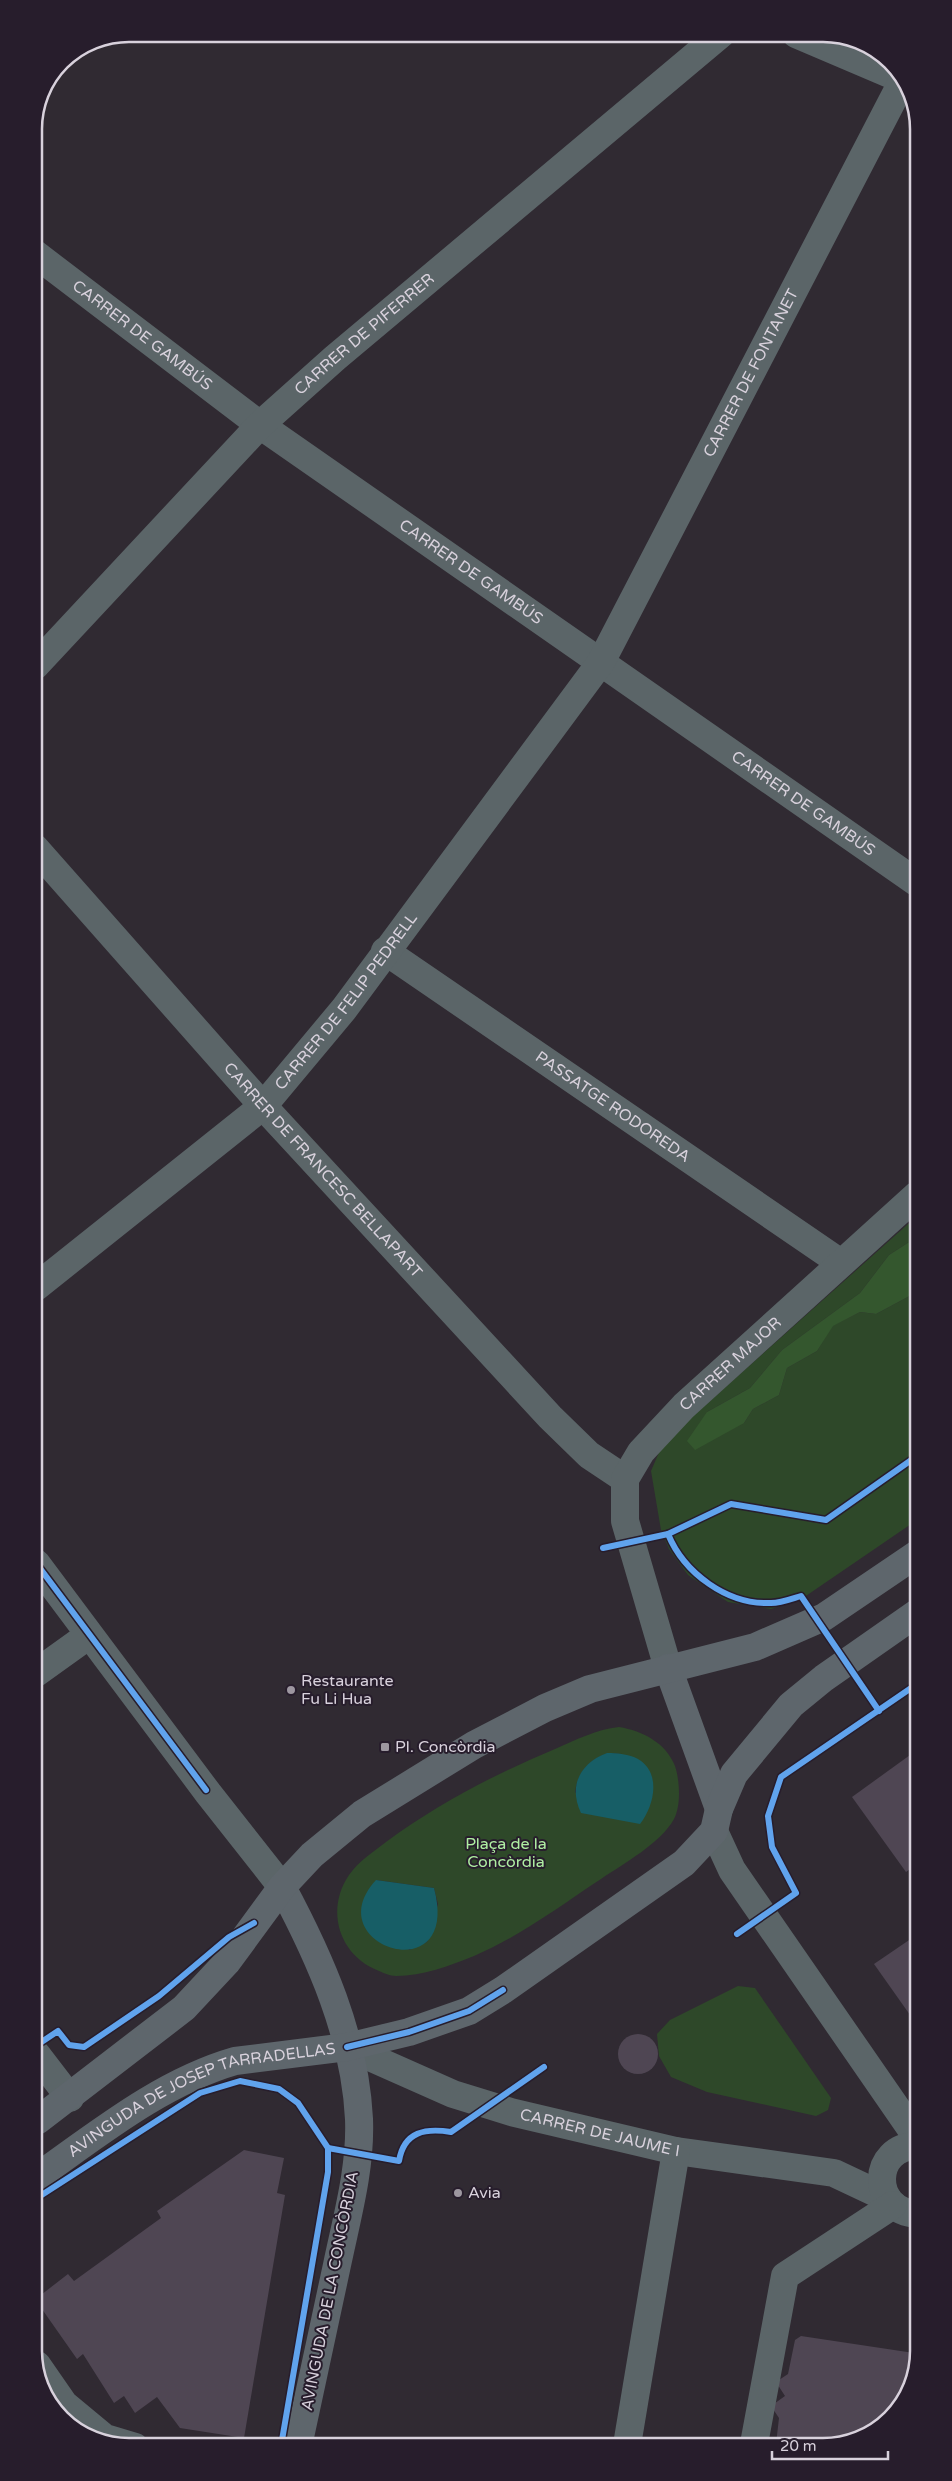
<svg xmlns="http://www.w3.org/2000/svg" width="952" height="2481" font-family="'Varela Round',sans-serif">
  <rect width="100%" height="100%" fill="#302a32"/>
  <g fill="#2e4829" fill-rule="evenodd">
    <polygon points="917,1216 917,1237 889,1255 860,1293 782,1350 750,1388 707,1412 744,1423 753,1409 779,1395 787,1368 817,1351 832,1326 860,1312 876,1314 917,1292 917,1520 800,1600 771,1609 728,1602 688,1575 669,1549 661,1530 651,1471 660,1450 674,1433"/>
    <path d="M619,1727C643,1731 666,1743 675,1766C680,1781 681,1806 674,1819C661,1843 623,1864 601,1879C560,1906 519,1937 474,1956C449,1966 423,1976 396,1976C390,1976 384,1973 379,1971C339,1956 325,1910 349,1875C359,1861 373,1852 386,1842C439,1803 495,1774 555,1749C576,1740 597,1729 619,1727ZM608,1753L622,1754L575,1793C577,1773 588,1760 608,1753ZM376,1880L434,1888L438,1904L427,1942L409,1950Z"/>
    <polygon points="738,1986 755,1988 831,2098 828,2110 816,2116 707,2092 671,2077 659,2056 657,2034 670,2020"/>
  </g>
  <polygon fill="#34572e" points="917,1237 917,1292 876,1314 860,1312 833,1326 817,1351 787,1368 779,1395 753,1409 744,1423 695,1450 687,1441 707,1412 750,1388 782,1350 860,1293 889,1255"/>
  <g fill="#175e66">
    <path d="M607,1753C617,1753 629,1754 638,1759C662,1773 654,1806 640,1824L581,1813C568,1786 580,1763 607,1753Z"/>
    <path d="M376,1880L434,1888C462,1993 315,1946 376,1880Z"/>
  </g>
  <g fill="#4f4653">
    <polygon points="917,1750 918,1863 906,1872 852,1797"/>
    <polygon points="918,1934 918,2020 915,2022 874,1964"/>
    <circle cx="638" cy="2054" r="20"/>
    <polygon points="244,2150 284,2158 277,2193 285,2195 244,2438 180,2428 157,2397 135,2413 124,2396 114,2403 83,2354 77,2359 37,2302 37,2298 68,2274 74,2281 161,2218 157,2211"/>
    <polygon points="801,2336 914,2353 917,2356 899,2410 848,2444 776,2444 779,2418 771,2406 785,2396 776,2382 788,2374 795,2340"/>
  </g>
  <g fill="none" stroke-linecap="round" stroke-linejoin="round">
    <g stroke="#5b6568" stroke-width="28">
      <polyline points="796,34 897,77"/>
      <path id="s1" d="M34,253L260,425L916,882"/>
      <path id="s2" d="M35,666L260,425L335,358L721,34"/>
      <path id="s3" d="M35,848L263,1106L550,1417L589,1455L625,1479"/>
      <path id="s4" d="M385,951L841,1263"/>
      <path id="s5" d="M36,1287L263,1106L344,1009L601,662L901,84"/>
      <polyline points="36,1563 208,1793 282,1887"/>
      <path id="s6" d="M668,1668L625,1521V1479L641,1452L684,1406L917,1195"/>
      <polyline points="36,1673 89,1635"/>
      <polyline points="714,1831 732,1870 918,2139"/>
      <path id="s7" d="M347,2047L453,2094L511,2112L676,2151L834,2173L887,2198"/>
      <polyline points="37,2055 70,2098"/>
      <path d="M918,2146C871,2145 869,2212 918,2214"/>
      <polyline points="37,2365 64,2404 105,2438 135,2447"/>
      <polyline points="754,2444 785,2276 893,2205"/>
      <polyline points="627,2445 676,2151"/>
    </g>
    <g stroke="#5e666c" stroke-width="28">
      <polyline points="668,1668 719,1809"/>
      <path d="M282,1887C320,1958 355,2036 359,2119C361,2168 347,2217 337,2265C324,2325 311,2386 298,2446"/>
      <polyline points="37,2121 184,2008 227,1962 282,1887 312,1855 362,1814 474,1745 545,1708 590,1689 755,1647 824,1617 917,1554"/>
      <path id="s8" d="M37,2177C98,2134 162,2082 235,2061L347,2047L409,2032L469,2011L503,1990L684,1863L714,1831L719,1809L734,1774L791,1705L824,1678L917,1613"/>
    </g>
    <defs>
      <g id="cycleway">
        <path d="M668,1534C684,1573 727,1605 771,1603C781,1603 791,1599 801,1596L879,1711"/>
        <polyline points="603,1548 668,1534 731,1504 826,1520 917,1456"/>
        <polyline points="36,1563 206,1790"/>
        <polyline points="737,1934 796,1893 772,1847 768,1816 781,1777 917,1684"/>
        <polyline points="37,2045 58,2031 69,2045 84,2047 159,1996 229,1937 254,1923"/>
        <polyline points="347,2047 409,2032 469,2011 503,1990"/>
        <polyline points="37,2198 200,2093 240,2081 279,2089 298,2103 328,2148"/>
        <path d="M281,2446L328,2172V2148L399,2161C404,2131 426,2128 451,2132L544,2067"/>
      </g>
    </defs>
    <use href="#cycleway" stroke="#271d2c" stroke-width="9"/>
    <use href="#cycleway" stroke="#60a3ed" stroke-width="6"/>
  </g>
  <g fill="#9d97a0" stroke="#271d2c" stroke-width="2">
    <circle cx="291" cy="1690" r="5"/>
    <rect x="380" y="1742" width="10" height="10" rx="2.5"/>
    <circle cx="458" cy="2193" r="5"/>
  </g>
  <g text-anchor="middle" dominant-baseline="central" stroke-width="4" stroke-linejoin="round" paint-order="stroke">
    <g font-size="16" fill="#d8d1dc" stroke="#271d2c">
      <text stroke="none"><textPath href="#s2" startOffset="468">CARRER DE PIFERRER</textPath></text>
      <text stroke="none"><textPath href="#s1" startOffset="136">CARRER DE GAMBÚS</textPath></text>
      <text stroke="none"><textPath href="#s5" startOffset="1174">CARRER DE FONTANET</textPath></text>
      <text stroke="none"><textPath href="#s1" startOffset="541">CARRER DE GAMBÚS</textPath></text>
      <text stroke="none"><textPath href="#s1" startOffset="946">CARRER DE GAMBÚS</textPath></text>
      <text stroke="none"><textPath href="#s5" startOffset="424">CARRER DE FELIP PEDRELL</textPath></text>
      <text stroke="none"><textPath href="#s4" startOffset="276">PASSATGE RODOREDA</textPath></text>
      <text stroke="none"><textPath href="#s3" startOffset="432">CARRER DE FRANCESC BELLAPART</textPath></text>
      <text stroke="none"><textPath href="#s6" startOffset="352">CARRER MAJOR</textPath></text>
      <text stroke="none"><textPath href="#s8" startOffset="186">AVINGUDA DE JOSEP TARRADELLAS</textPath></text>
      <text stroke="none"><textPath href="#s7" startOffset="268">CARRER DE JAUME I</textPath></text>
      <text transform="translate(330 2291) rotate(-79)">AVINGUDA DE LA CONCÒRDIA</text>
    </g>
    <g font-size="16" fill="#d8d1dc" stroke="#271d2c" text-anchor="start">
      <text x="301" y="1681">Restaurante<tspan x="301" dy="18">Fu Li Hua</tspan></text>
      <text x="395" y="1747">Pl. Concòrdia</text>
      <text x="468" y="2193">Avia</text>
    </g>
    <g font-size="16" fill="#afeea2" stroke="#271d2c">
      <text x="506" y="1844">Plaça de la<tspan x="506" dy="18">Concòrdia</tspan></text>
    </g>
  </g>
  <path d="M0 0H952V2481H0ZM129 42H823A87 87 0 0 1 910 129V2351A87 87 0 0 1 823 2438H129A87 87 0 0 1 42 2351V129A87 87 0 0 1 129 42Z" fill="#271d2c" fill-rule="evenodd"/>
  <path fill="none" stroke="#d8d1dc" stroke-width="2.5" d="M129 42H823A87 87 0 0 1 910 129V2351A87 87 0 0 1 823 2438H129A87 87 0 0 1 42 2351V129A87 87 0 0 1 129 42Z"/>
  <path d="M772 2451v8h116v-8" fill="none" stroke="#d8d1dc" stroke-width="2.5"/>
  <text x="780" y="2451" font-size="15" fill="#d8d1dc" stroke="#271d2c" stroke-width="4" paint-order="stroke">20 m</text>
</svg>
